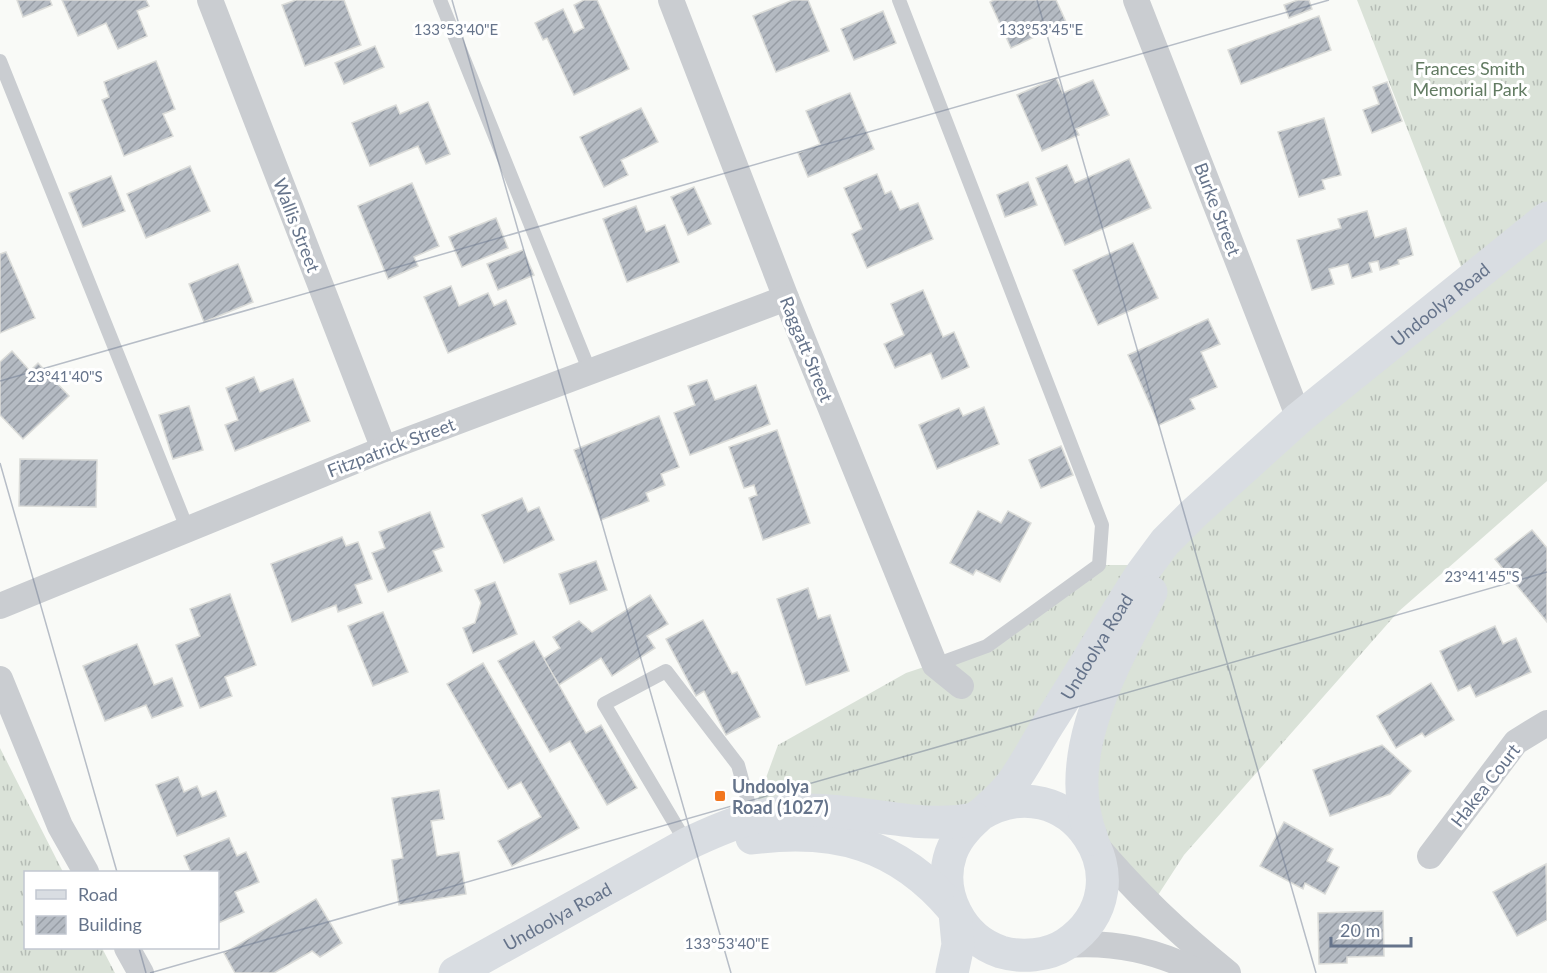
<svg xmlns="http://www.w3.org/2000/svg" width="1547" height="973" font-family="Lato,sans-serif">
  <defs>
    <pattern id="grass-tufts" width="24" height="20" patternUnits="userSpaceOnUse" patternTransform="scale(1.5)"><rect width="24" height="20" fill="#dae2d8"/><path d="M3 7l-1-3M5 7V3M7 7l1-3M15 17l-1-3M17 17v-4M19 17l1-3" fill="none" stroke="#b5bcb5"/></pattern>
    <pattern id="building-hatch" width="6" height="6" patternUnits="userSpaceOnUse" patternTransform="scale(1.5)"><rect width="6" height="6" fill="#b4bac2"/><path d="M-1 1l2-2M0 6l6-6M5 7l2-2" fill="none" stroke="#969ca4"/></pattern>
  </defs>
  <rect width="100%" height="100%" fill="#f9faf7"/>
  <g fill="url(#grass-tufts)">
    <polygon points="1357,0 1547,0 1547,481 1398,612 1184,855 1149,909 1094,842 1100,685 1167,562 1228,483 1467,282"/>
    <polygon points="1099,565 1139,565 990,809 752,816 778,745 906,673 987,646"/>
    <polygon points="0,748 63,872 26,872 26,948 102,948 115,973 0,973"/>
  </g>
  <g fill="url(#building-hatch)" stroke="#dbdcd9" stroke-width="1.5">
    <polygon points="17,0 50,0 52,5 23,17"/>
    <polygon points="62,0 146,0 149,6 137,11 147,36 118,49 106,23 78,36"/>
    <polygon points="296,0 344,0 361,45 305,66 282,5"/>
    <polygon points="584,0 597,0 629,69 574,95 547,38 543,40 535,23 563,9 574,33 584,28 574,5"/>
    <polygon points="793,0 808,0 829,51 776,72 753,16"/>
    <polygon points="994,0 1056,0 1066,22 1011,48 990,2"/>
    <polygon points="1298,0 1309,0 1312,9 1289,18 1284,5"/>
    <polygon points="883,11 896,43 854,60 841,29"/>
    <polygon points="1319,16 1331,50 1241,84 1228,50"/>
    <polygon points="375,46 384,67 344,84 335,63"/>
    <polygon points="156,61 175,109 163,114 173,136 124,156 102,100 109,97 104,82"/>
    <polygon points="1056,78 1063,93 1093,80 1109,115 1076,129 1079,135 1042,151 1017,95"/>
    <polygon points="1387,82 1402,121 1372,133 1363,110 1379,104 1373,87"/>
    <polygon points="850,93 874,149 808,177 798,153 820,144 806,111"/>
    <polygon points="428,102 450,154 426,164 418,146 370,166 352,123 396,105 400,114"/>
    <polygon points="641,108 658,142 621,160 628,175 604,187 580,137"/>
    <polygon points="1324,118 1341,175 1322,180 1325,189 1299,197 1278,132"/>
    <polygon points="1129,159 1151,208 1065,245 1036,178 1067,165 1075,183"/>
    <polygon points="190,166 210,211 146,238 127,194"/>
    <polygon points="877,174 885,194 891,191 900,210 918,203 933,239 867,268 852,234 862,229 844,188"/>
    <polygon points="111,176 125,211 83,227 69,193"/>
    <polygon points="1028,182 1037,205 1005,217 997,195"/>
    <polygon points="412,183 439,246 414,257 418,266 388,279 358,206"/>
    <polygon points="694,187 711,224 688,235 671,197"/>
    <polygon points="636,206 646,232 665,225 679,262 627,282 603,219"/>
    <polygon points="1367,211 1375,238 1406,228 1413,255 1398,260 1399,264 1380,270 1378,261 1369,263 1372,272 1352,278 1348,264 1329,269 1334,284 1312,290 1297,240 1341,228 1338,219"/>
    <polygon points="496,218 508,248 462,267 449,237"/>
    <polygon points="1133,243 1158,298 1098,325 1073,270"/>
    <polygon points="523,250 534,275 498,290 487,264"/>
    <polygon points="6,252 35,318 0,333 0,254"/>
    <polygon points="238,264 253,302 204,322 189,284"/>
    <polygon points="451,286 459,306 488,293 494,306 506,300 516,324 448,353 424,297"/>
    <polygon points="923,290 943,337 954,332 969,367 942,379 931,353 895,368 884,344 904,335 891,304"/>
    <polygon points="1208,319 1220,344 1201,352 1217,387 1190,399 1195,409 1159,425 1128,355"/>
    <polygon points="12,351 30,371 38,363 69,396 23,439 0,415 0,362"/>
    <polygon points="254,377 260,392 293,379 310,421 235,451 225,425 238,420 226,388"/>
    <polygon points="707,380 715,400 756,385 770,424 690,455 674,413 695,405 688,386"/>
    <polygon points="189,406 203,450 173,459 159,415"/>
    <polygon points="984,407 999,444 937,469 919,425 959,408 963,416"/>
    <polygon points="659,416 679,467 661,474 665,485 646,493 649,501 601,520 574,450"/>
    <polygon points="777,430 810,523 763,540 749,498 757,495 754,485 744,488 729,447"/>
    <polygon points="1061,446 1073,475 1041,488 1029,460"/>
    <polygon points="20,459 97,460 96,507 19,506"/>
    <polygon points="522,498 528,512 539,507 554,540 504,563 482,515"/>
    <polygon points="978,511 1001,523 1008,511 1031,523 1000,582 976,570 973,575 950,563"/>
    <polygon points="430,512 444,547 433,551 442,571 388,592 372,553 385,548 379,532"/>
    <polygon points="1532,530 1547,548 1547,622 1495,559"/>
    <polygon points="342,537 346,546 358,542 372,579 355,585 362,603 338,612 336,605 292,622 271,564"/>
    <polygon points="596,561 607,590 570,604 559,574"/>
    <polygon points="495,582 517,634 473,653 463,628 475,623 481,603 475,590"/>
    <polygon points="808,588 818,619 830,615 849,671 806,685 777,599"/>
    <polygon points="230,594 256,665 225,677 232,696 200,708 176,645 200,636 190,609"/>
    <polygon points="650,595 668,624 647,636 655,648 612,676 601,658 559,685 543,659 560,648 553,637 579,621 592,632"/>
    <polygon points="383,612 408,672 373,686 348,626"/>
    <polygon points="703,620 732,674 737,672 760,717 726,735 704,691 696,696 666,639"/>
    <polygon points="1495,626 1503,644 1516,638 1531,672 1476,697 1470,685 1458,691 1440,651"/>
    <polygon points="534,641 586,733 601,725 637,788 607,805 570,741 550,752 498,661"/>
    <polygon points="137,644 154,685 172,678 183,706 152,718 146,705 105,721 83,666"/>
    <polygon points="483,663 579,828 512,866 498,841 541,817 521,782 508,789 447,684"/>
    <polygon points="1431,683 1454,720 1425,737 1422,733 1396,748 1377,716"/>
    <polygon points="1382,745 1411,771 1390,794 1330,816 1313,770"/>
    <polygon points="178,777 184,792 197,786 202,797 216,791 226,816 177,836 156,785"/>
    <polygon points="439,790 444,819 431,821 437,856 459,852 466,894 399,905 392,860 403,858 392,798"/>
    <polygon points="1284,822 1333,849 1327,861 1339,867 1325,894 1305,883 1303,889 1260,866"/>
    <polygon points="229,838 237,856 246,852 259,882 235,892 244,912 218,923 218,872 191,872 184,856"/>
    <polygon points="1546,864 1547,920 1517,936 1493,892"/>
    <polygon points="316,899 342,943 320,957 312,951 274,973 235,973 224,953"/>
    <polygon points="1383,911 1384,956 1347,957 1347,963 1319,964 1318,913"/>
  </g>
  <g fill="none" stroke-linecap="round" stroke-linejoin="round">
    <g stroke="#cacdd1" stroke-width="14">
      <polyline points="440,0 590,372"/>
      <polyline points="899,0 1102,525 1099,565 987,646 935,665"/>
      <polyline points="0,61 187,528"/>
      <polyline points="687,844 604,704 666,671 738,765 752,816"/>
    </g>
    <g stroke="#cacdd1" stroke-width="26">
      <polyline points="210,0 384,449"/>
      <polyline points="671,0 786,298 935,665 961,686"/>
      <polyline points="1136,0 1299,418"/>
      <polyline points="0,606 384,449 786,298"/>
      <polyline points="0,679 60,826 86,872"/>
      <path d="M1094,843C1137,894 1176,931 1228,973"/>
      <polyline points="1430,856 1516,742 1547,723"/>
      <path d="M1065,945C1115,941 1157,951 1201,973"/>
      <polyline points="127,948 141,973"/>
    </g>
    <g stroke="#d9dde2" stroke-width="33">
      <path id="s1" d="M978,816C1068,758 1153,885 1066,944C1048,956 1021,958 1001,952C961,939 937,893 951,853C962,822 995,808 1013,782C1027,762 1038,740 1051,720C1082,671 1111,621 1142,573L1165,542L1193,514L1299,418L1547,218"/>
      <path d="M752,838C835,827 898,844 953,909"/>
      <path d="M1092,839C1059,755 1113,666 1151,592"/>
      <path id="s2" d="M455,973L687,844C727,825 764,810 809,810C864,810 920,830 975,819"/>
      <polyline points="952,973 958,945 955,913"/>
    </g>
  </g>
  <path fill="none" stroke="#66748b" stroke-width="1.5" stroke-opacity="0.45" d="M452,0L731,973M1037,0L1316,973M0,381L1329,0M0,463L117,872M139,948L146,973M150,973L1547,572"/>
  <rect fill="#f2771f" stroke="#fff" stroke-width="2" x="714" y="790" width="12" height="12" rx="3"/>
  <g text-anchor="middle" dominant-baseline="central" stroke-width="6" stroke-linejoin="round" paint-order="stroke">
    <g font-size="18" fill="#627b62" stroke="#fff">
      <text x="1470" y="68">Frances Smith<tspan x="1470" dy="21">Memorial Park</tspan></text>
    </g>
    <g font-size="18" fill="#66748b" stroke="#fff">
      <text transform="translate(1218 209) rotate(69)">Burke Street</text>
      <text transform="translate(297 225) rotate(69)">Wallis Street</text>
      <text stroke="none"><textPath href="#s1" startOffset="1182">Undoolya Road</textPath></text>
      <text transform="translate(807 349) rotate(68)">Raggatt Street</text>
      <text transform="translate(391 447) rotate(-21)">Fitzpatrick Street</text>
      <text stroke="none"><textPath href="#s1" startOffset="693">Undoolya Road</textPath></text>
      <text transform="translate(1485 785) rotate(-52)">Hakea Court</text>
      <text stroke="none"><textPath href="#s2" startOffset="117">Undoolya Road</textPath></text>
    </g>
    <g font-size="18" font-weight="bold" fill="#66748b" stroke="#fff" text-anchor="start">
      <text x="732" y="786">Undoolya<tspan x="732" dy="21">Road (1027)</tspan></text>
    </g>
  </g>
  <g font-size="15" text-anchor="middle" fill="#66748b" stroke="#fff" stroke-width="6" stroke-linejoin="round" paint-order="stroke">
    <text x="456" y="35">133°53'40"E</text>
    <text x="1041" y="35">133°53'45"E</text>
    <text x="65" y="382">23°41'40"S</text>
    <text x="1482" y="582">23°41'45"S</text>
    <text x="727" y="949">133°53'40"E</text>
  </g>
  <rect x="24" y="871" width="195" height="78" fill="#ffffff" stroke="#c2c7d1" stroke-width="1.5"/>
  <rect x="36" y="890" width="30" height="9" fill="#d9dde2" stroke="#c2c7d1" stroke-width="1.5"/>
  <text x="78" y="901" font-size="18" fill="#66748b">Road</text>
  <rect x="36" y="916" width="30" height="18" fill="url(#building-hatch)" stroke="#c2c7d1" stroke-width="1.5"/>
  <text x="78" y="931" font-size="18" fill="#66748b">Building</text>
  <path d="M1331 937v9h80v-9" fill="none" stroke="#66748b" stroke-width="3"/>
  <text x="1340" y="937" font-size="18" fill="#66748b" stroke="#ffffff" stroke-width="4.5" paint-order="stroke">20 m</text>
</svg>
